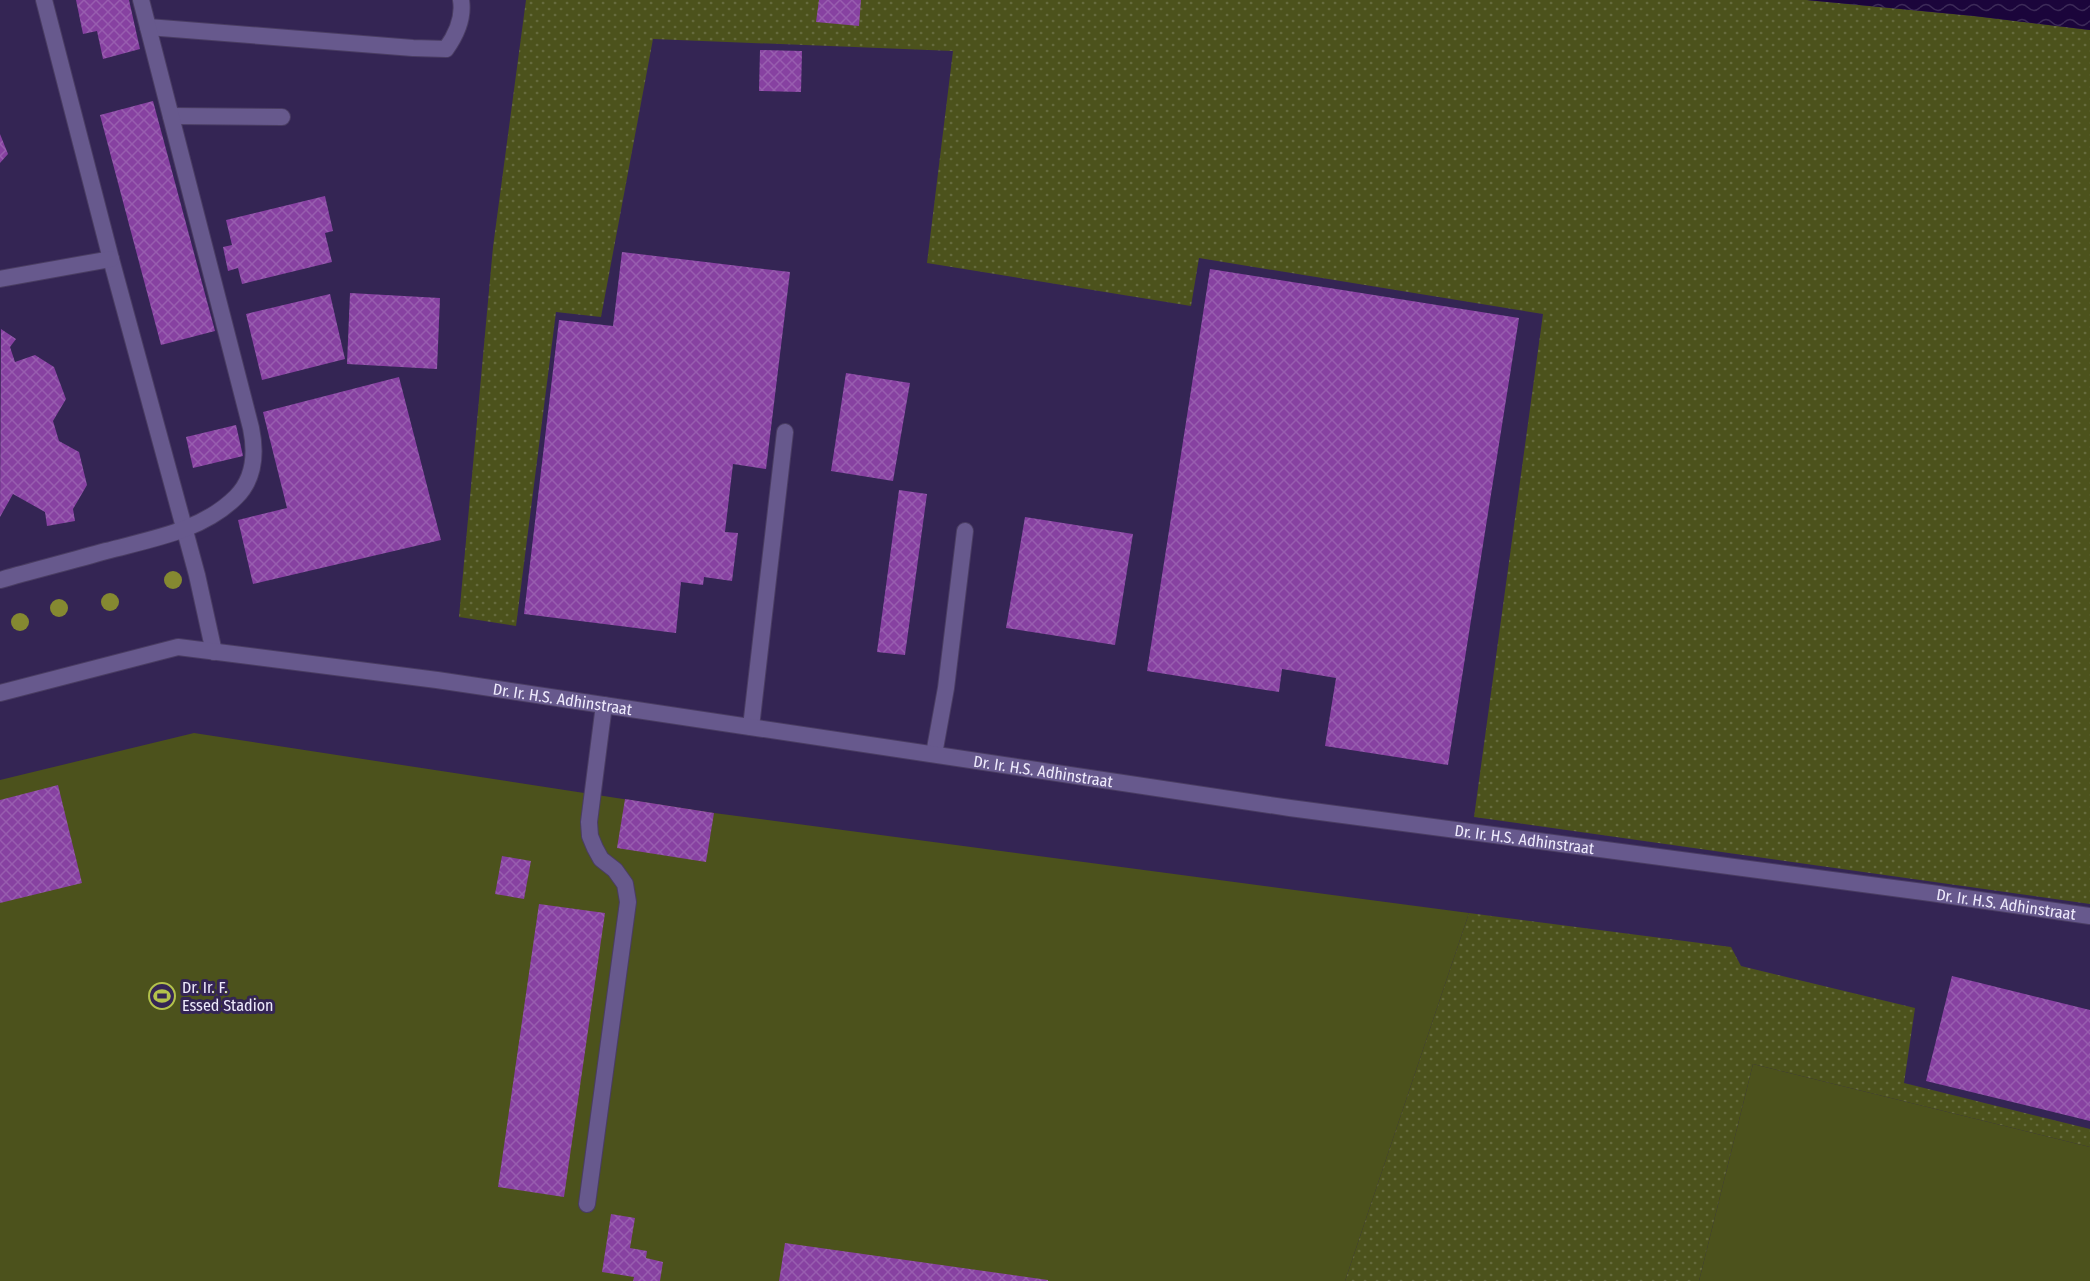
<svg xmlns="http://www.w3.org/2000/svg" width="2090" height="1281" font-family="'Fira Sans Condensed',sans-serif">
  <defs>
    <pattern id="grass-dots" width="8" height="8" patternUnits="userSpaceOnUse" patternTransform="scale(1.5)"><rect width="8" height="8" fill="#4c521c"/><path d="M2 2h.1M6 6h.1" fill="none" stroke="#666b3e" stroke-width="1.8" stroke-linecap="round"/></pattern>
    <pattern id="water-waves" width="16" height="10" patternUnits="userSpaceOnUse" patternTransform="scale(1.5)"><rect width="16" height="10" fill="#1b053b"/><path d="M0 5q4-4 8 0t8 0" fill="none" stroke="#3c2a58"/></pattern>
    <pattern id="building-cross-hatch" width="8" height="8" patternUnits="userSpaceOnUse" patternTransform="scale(1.5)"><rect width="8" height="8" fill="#8741a1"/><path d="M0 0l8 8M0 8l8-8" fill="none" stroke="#985daf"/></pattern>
  </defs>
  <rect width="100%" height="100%" fill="#342554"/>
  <g fill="url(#grass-dots)">
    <polygon points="526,0 1806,0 1974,16 2090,30 2090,904 1474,817 1543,314 1199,258 1191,306 927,263 953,51 653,39 601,317 556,312 516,626 459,617 493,247"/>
    <polygon points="1469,913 1731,947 1741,966 1915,1008 1904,1083 2090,1129 2090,1147 1753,1064 1699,1281 1345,1281"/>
  </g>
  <g fill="#4c521c">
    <polygon points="194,733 714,813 1469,913 1345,1281 0,1281 0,780"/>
    <polygon points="1753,1064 2090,1147 2090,1281 1699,1281"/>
  </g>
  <polygon fill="url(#water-waves)" points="1807,0 2090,0 2090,30 1974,16"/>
  <g fill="url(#building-cross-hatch)">
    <polygon points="76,0 129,0 140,49 103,59 97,31 83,34"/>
    <polygon points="819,0 861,0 859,26 816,22"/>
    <polygon points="760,50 802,51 801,92 759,91"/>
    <polygon points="153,101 215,331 161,345 100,115"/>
    <polygon points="0,134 8,154 0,163"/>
    <polygon points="325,196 333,231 325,233 332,262 242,284 238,268 228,271 223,247 232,245 226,220"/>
    <polygon points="622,252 790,272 766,469 733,464 725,532 738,533 732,581 704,577 703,585 681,582 676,633 524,614 559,320 613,326"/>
    <polygon points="1210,269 1519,318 1448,765 1325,746 1336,678 1282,669 1279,692 1147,671"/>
    <polygon points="350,293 440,298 437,369 347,364"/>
    <polygon points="330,294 345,359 262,380 246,314"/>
    <polygon points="1,329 16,339 10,347 15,362 35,355 54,367 66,399 53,421 59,441 79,452 87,485 73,509 75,521 47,526 45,512 13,494 0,517"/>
    <polygon points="846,373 910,383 893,481 831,471"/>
    <polygon points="399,377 441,540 253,584 238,520 287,508 263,412"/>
    <polygon points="236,425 243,456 193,468 186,437"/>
    <polygon points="899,490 927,494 905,655 877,652"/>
    <polygon points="1025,517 1133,534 1115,645 1006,628"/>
    <polygon points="58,785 82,883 0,903 0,800"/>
    <polygon points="625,799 714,813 706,862 617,848"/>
    <polygon points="502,856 531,861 524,899 495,894"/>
    <polygon points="539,904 605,913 564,1197 498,1187"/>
    <polygon points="1952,976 2090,1010 2090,1121 1926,1081"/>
    <polygon points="611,1214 635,1218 630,1248 647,1251 646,1258 663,1262 660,1281 633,1281 634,1277 602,1272"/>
    <polygon points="785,1243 1048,1280 1048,1281 779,1281"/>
  </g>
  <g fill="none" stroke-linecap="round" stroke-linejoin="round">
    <defs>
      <g id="service">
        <polyline points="44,0 111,259 197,575 214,652"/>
        <path d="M148,27L413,48L446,49C456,35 464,18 461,0"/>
        <polyline points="171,116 282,117"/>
        <polyline points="0,279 111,259"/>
        <path d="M0,580C35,570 71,561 106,551C151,539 202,531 236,497C255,478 256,452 251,428L141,0"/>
        <polyline points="751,727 785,432"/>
        <polyline points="934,754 946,688 965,531"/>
        <polyline points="587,1204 628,902 625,884 615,870 601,859 595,848 590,836 589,822 604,705"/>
      </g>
      <g id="minor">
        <path id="s1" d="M0,693L178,647L437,680L1290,808L1931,893L2090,916"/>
      </g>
    </defs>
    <use href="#service" stroke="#4a3d63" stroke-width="18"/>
    <use href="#minor" stroke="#4a3d63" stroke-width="18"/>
    <use href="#service" stroke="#67598d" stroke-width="16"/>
    <use href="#minor" stroke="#67598d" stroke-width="16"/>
  </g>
  <g fill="#858931">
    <circle cx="173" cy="580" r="9"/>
    <circle cx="110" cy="602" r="9"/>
    <circle cx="59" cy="608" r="9"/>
    <circle cx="20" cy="622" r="9"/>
  </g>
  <defs>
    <symbol id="stadium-ring" viewBox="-11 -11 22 22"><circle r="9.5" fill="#342554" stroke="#b3c24b" stroke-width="1.5"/><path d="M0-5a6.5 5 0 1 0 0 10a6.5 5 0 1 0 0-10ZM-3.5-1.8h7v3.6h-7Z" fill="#b3c24b"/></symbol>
  </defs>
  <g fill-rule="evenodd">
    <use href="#stadium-ring" x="147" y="981" width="30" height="30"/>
  </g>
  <g text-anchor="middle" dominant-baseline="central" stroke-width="6" stroke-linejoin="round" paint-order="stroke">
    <g font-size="16" fill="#eeeafc" stroke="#342554">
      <text stroke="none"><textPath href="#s1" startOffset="572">Dr. Ir. H.S. Adhinstraat</textPath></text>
      <text stroke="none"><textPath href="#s1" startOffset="1058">Dr. Ir. H.S. Adhinstraat</textPath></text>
      <text stroke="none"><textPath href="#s1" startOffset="1544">Dr. Ir. H.S. Adhinstraat</textPath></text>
      <text stroke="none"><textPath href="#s1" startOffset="2030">Dr. Ir. H.S. Adhinstraat</textPath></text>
    </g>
    <g font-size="16" fill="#eeeafc" stroke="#342554" text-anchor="start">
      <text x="182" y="987">Dr. Ir. F.<tspan x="182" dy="18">Essed Stadion</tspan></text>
    </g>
  </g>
</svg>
